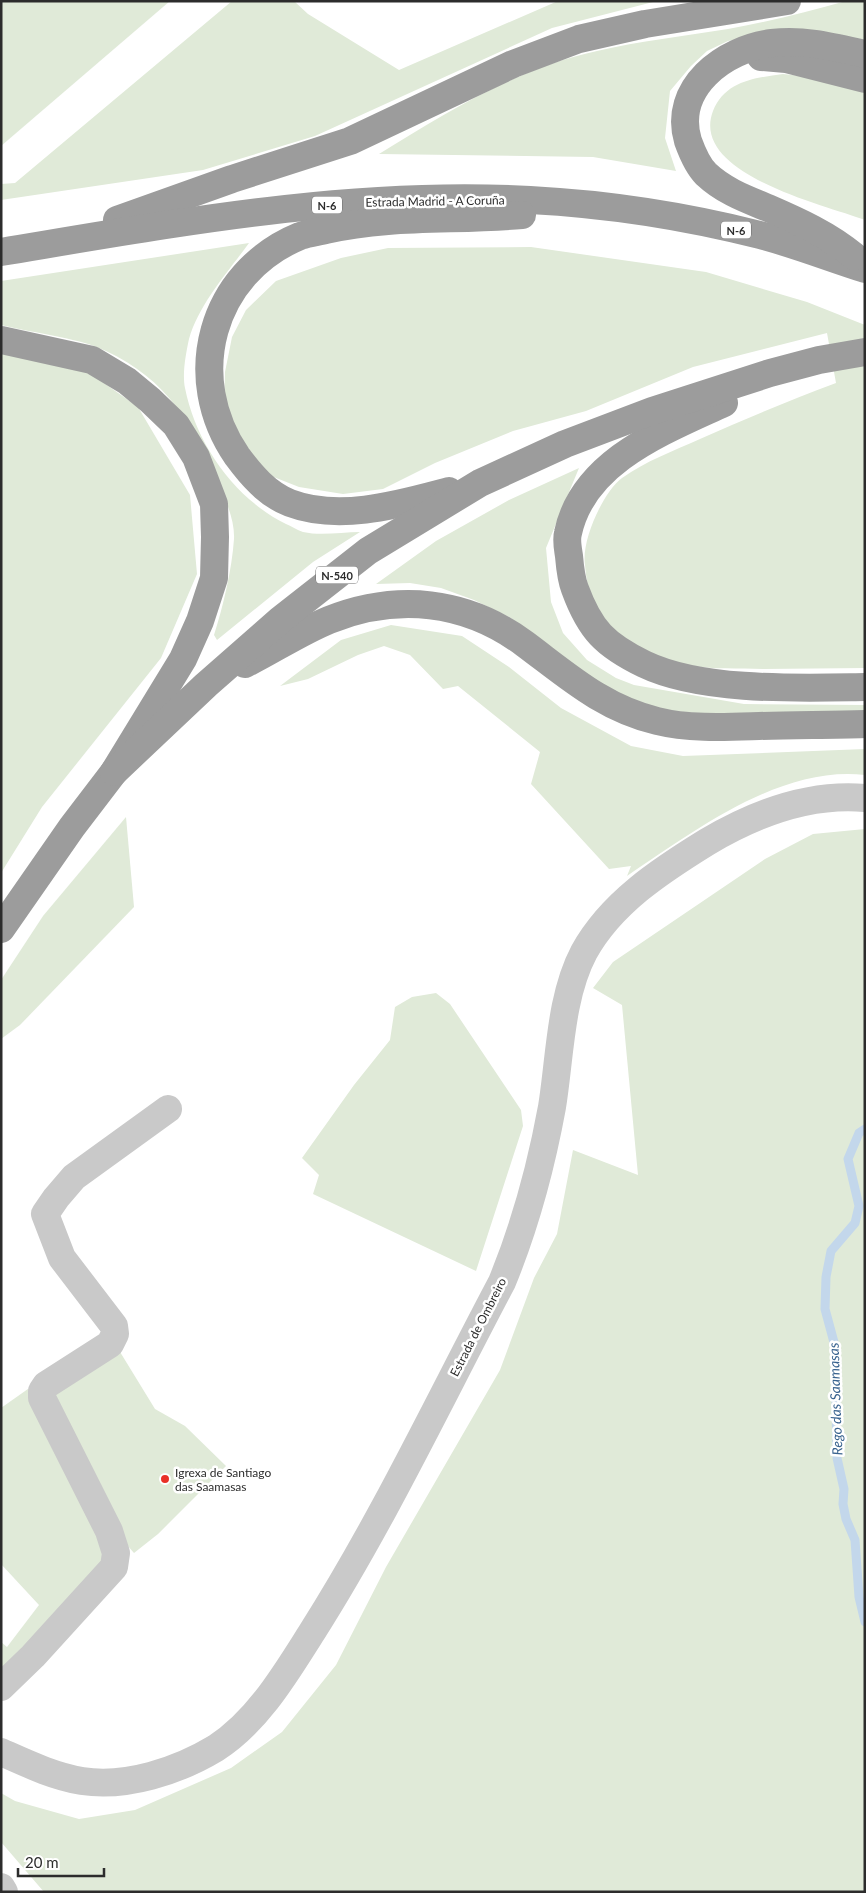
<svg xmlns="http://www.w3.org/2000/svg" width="866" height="1893" font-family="Lato,sans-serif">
  <rect width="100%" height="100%" fill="#fff"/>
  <g fill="#e0ead8">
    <polygon points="1,1 170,1 1,146"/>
    <polygon points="232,1 294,1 308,14 399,70 558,1 657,1 552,28 315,136 203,170 1,200 1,184 15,183"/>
    <path d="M846,1H865V40L819,32L760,35L728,41L707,51L691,66L670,91L665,138L676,171L593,157L379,154C447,112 518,68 597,51C640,41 684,36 728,29C767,22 807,12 846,1Z"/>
    <path d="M783,74L812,77L865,92V220C825,205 689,174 713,111C725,81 755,78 783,74Z"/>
    <path d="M249,243C228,272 199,304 189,339C186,353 182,374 185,388C196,444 235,499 286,524C291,526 297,530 303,532C321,536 342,532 360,532L313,562L217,640L214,635C223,607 232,569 234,539C235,519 224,496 216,478C189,416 160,372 94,346C69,337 29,332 1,325V281Z"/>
    <path d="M531,247L706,272L807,302L865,325V668C831,668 797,669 763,669C738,668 712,670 688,665C651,658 611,637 594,602C588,591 586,577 585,565C581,541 603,492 622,478C646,461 673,451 700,439C745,419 790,400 836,383L827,333L693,367L586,411L513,431L435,463L383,489L343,494L299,487L261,472L224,414L225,372L232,337L246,310L276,281L341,258L388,248Z"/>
    <polygon points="1,350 67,357 138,407 190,495 197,574 161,658 42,807 1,873"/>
    <polygon points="579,468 546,548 551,602 563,633 587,660 616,678 634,685 744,704 865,705 865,713 715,715 662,710 630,703 571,666 511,618 474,600 441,588 410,583 376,584 436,541 509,500"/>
    <path d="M391,625L462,636L509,667L561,708L631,746L683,756L865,749V775C780,765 693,832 627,876L631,866L609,869L531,784L540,752L458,686L443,689L410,655L384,646L358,655L308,679L280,686L341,640Z"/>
    <polygon points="126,817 134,907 20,1025 1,1039 1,980 43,916"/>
    <polygon points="865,829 865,1892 44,1892 1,1842 1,1793 15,1801 79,1819 135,1810 231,1768 282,1732 336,1665 386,1567 500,1370 534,1278 557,1234 573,1150 638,1175 622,1005 593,988 613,962 765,859 813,834"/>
    <polygon points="436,993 450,1004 521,1110 523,1126 476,1271 313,1194 319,1175 302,1158 354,1085 390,1040 395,1007 412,997"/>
    <polygon points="117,1347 155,1409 185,1426 226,1466 158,1534 134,1553 120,1537 49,1392"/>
    <polygon points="35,1384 107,1557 1,1673 1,1642 7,1647 39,1605 1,1564 1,1408"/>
  </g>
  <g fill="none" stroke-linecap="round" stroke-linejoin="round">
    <polyline stroke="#c3d7eb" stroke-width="9" points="865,1129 859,1133 848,1159 859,1206 855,1223 831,1251 826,1277 825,1309 835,1346 837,1458 844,1489 843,1504 846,1519 855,1540 859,1597 865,1622"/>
    <g stroke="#c9c9c9" stroke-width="28">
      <polyline points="1,1687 33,1656 114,1567 116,1553 109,1531 42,1398 42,1391 46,1385 110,1344 115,1334 114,1326 62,1258 45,1214 56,1198 74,1177 168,1109"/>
      <polyline points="1,1887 4,1892"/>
    </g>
    <path stroke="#c9c9c9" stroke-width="28" d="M1,1752C28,1764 53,1776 82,1781C126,1788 178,1771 216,1748C258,1721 286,1673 312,1632C383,1520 440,1399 502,1282C525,1226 541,1167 552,1107C560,1058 560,997 584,952C611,903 660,871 707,842C754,814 809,793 865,798"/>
    <g stroke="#9c9c9c" stroke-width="28">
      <polyline points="761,57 786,59 865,79"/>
      <polyline points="117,220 232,179 350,141 513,64 579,39 645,24 787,1"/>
      <path d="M1,252C176,223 352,190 530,200C606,204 685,216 760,235C795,244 830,258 865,269"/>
      <path d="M854,256C829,235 798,221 768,208C746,199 724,191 706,174C697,165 692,152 688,141C672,88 724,49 772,43C804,39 834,47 865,54"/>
      <polyline points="1,340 92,360 127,381 150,400 176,425 196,457 214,504 215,537 214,578 200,621 183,659 114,772 72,827 1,929"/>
      <path d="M724,403C664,431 583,461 568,533C566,540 568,549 569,556C570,568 571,579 575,589C590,630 605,645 644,664C702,692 801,688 865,687"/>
      <path d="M449,491C400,504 340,522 290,503C267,494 251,475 237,456C183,378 210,273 300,236C308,233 318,232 326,230C390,215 457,221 522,215"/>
      <path d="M245,664C273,650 300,632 329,620C397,593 466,600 525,644C568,676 603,708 657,721C689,729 727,727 759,726C794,725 830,725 865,724"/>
      <polyline points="114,772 206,685 280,620 368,551 480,483 565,444 652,411 770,373 819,360 865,352"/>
    </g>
  </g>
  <circle fill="#e93027" stroke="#fff" stroke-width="2" cx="165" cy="1479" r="5"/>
  <g text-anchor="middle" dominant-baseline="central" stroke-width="5" stroke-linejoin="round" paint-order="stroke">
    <g fill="#fff" stroke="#6b6b6b" stroke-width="1">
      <rect x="312" y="196.5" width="30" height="17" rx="4"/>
      <rect x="721" y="221.5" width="30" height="17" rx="4"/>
      <rect x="316" y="566.5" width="42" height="17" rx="4"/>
    </g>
    <g font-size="11" font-weight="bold" fill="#2c2c2c">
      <text x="327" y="205">N-6</text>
      <text x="736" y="230">N-6</text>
      <text x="337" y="575">N-540</text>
    </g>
    <g font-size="12" fill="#2c2c2c" stroke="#fff">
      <text transform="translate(435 201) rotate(-1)">Estrada Madrid - A Coruña</text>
      <text transform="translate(478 1327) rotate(-63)">Estrada de Ombreiro</text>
    </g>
    <g font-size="12" fill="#2c2c2c" stroke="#fff" text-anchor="start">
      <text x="175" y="1472">Igrexa de Santiago<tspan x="175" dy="14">das Saamasas</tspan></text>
    </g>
    <g font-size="14" font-style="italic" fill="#39638f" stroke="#fff">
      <text transform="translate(835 1399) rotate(-92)">Rego das Saamasas</text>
    </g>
  </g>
  <rect width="866" height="1893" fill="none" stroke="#2c2c2c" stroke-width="5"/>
  <path d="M18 1868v8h86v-8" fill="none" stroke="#2c2c2c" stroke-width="2.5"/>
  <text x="25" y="1868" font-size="15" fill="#2c2c2c" stroke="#ffffff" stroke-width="4" paint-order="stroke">20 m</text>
</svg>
